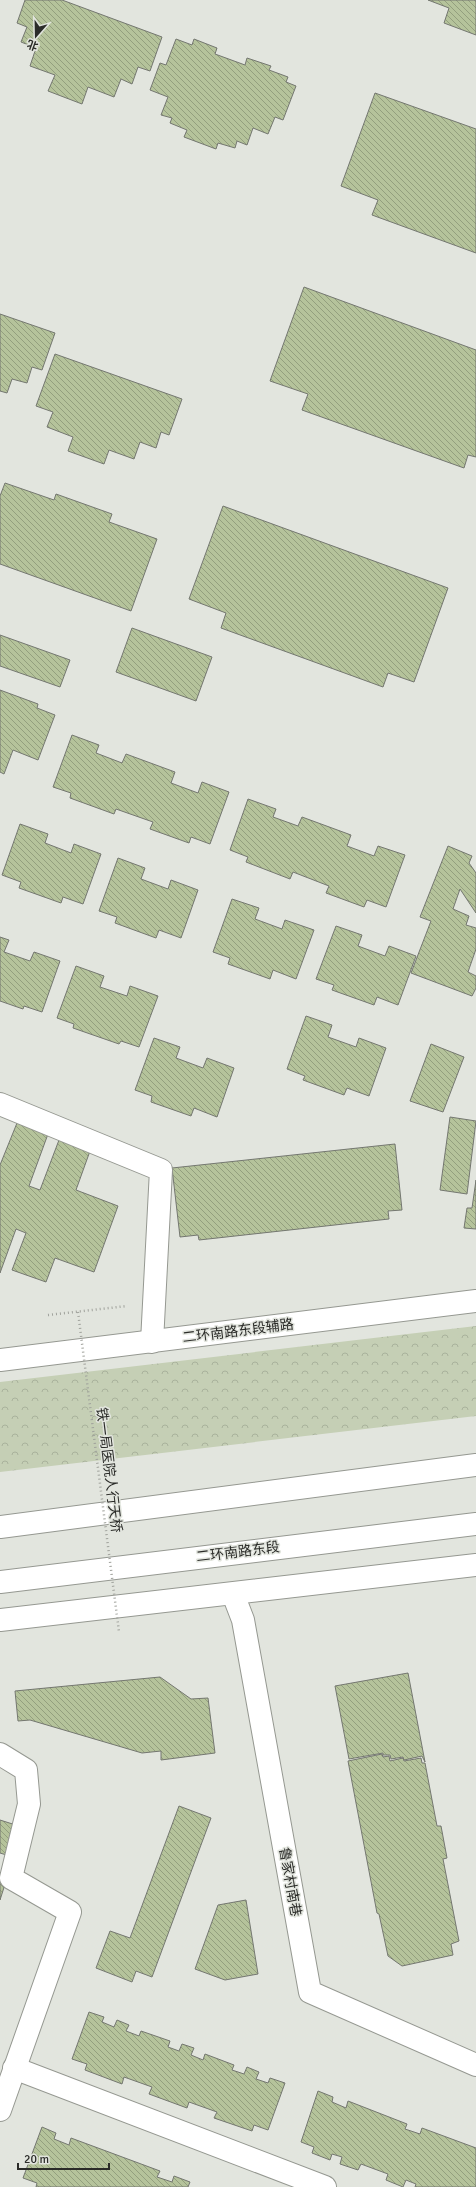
<svg xmlns="http://www.w3.org/2000/svg" width="476" height="2187" font-family="Signika,'Noto Sans SC',sans-serif">
  <defs>
    <pattern id="forest-crowns" width="20" height="18" patternUnits="userSpaceOnUse"><rect width="20" height="18" fill="#c5cfb5"/><path d="M2 6a3 3 0 1 1 6 0M12 15a3 3 0 1 1 6 0" fill="none" stroke="#a9b29c"/></pattern>
    <pattern id="building-back-hatch" width="6" height="6" patternUnits="userSpaceOnUse"><rect width="6" height="6" fill="#b5c39b"/><path d="M-1 5l2 2M0 0l6 6M5-1l2 2" fill="none" stroke="#939f7e"/></pattern>
  </defs>
  <rect width="100%" height="100%" fill="#e2e5de"/>
  <polygon fill="url(#forest-crowns)" points="476,1326 476,1416 0,1472 0,1382"/>
  <g fill="url(#building-back-hatch)" stroke="#747770">
    <polygon points="25,0 62,0 162,37 150,71 138,67 132,84 121,79 114,97 88,87 82,104 48,91 55,75 30,66 36,48 21,42 27,27 17,23"/>
    <polygon points="428,0 476,0 476,35 444,23 449,8"/>
    <polygon points="176,39 192,45 194,39 217,48 215,54 245,65 247,58 271,66 269,70 288,77 286,82 296,86 283,120 275,117 268,134 253,128 247,145 237,141 235,148 218,143 216,149 184,137 187,130 170,123 172,118 161,115 168,97 150,90 160,63 166,65"/>
    <polygon points="375,93 476,129 476,253 372,215 378,200 341,186"/>
    <polygon points="304,287 476,350 476,457 468,455 464,468 302,410 308,394 270,381"/>
    <polygon points="0,314 55,333 42,370 32,367 27,383 12,379 7,393 0,391"/>
    <polygon points="55,354 182,399 169,435 161,432 156,448 140,442 134,459 109,450 104,464 68,451 73,437 47,427 53,412 36,406"/>
    <polygon points="5,483 54,500 56,494 112,514 109,522 157,539 131,611 0,564 0,496"/>
    <polygon points="223,506 448,588 414,682 388,673 383,687 221,628 226,613 189,599"/>
    <polygon points="132,628 212,657 196,701 116,672"/>
    <polygon points="0,635 70,660 60,687 0,666"/>
    <polygon points="0,690 38,704 37,708 55,715 38,760 13,750 4,774 0,772"/>
    <polygon points="72,735 99,745 96,753 122,763 126,754 175,772 171,783 198,793 202,782 229,792 210,844 191,837 189,843 150,829 153,822 116,809 114,814 70,798 71,793 53,787"/>
    <polygon points="248,799 276,809 273,817 298,826 302,817 351,835 347,846 374,856 378,846 405,855 386,907 367,900 364,907 326,893 329,886 293,872 290,879 246,862 248,857 230,850"/>
    <polygon points="20,824 48,834 45,843 71,853 74,844 101,854 83,904 63,897 61,903 19,888 21,882 2,875"/>
    <polygon points="448,846 472,856 469,863 476,873 476,913 460,889 453,909 469,916 466,925 476,928 476,949 468,972 476,976 476,988 472,996 411,973 431,921 420,917"/>
    <polygon points="118,858 145,868 141,879 168,889 171,880 198,890 181,938 159,930 156,938 115,923 117,917 99,911"/>
    <polygon points="232,899 259,908 255,919 282,929 285,920 314,930 296,979 273,970 270,979 228,964 230,958 213,952"/>
    <polygon points="336,926 362,935 358,946 385,956 389,946 416,956 398,1005 377,997 374,1005 332,990 334,985 316,979"/>
    <polygon points="0,937 9,940 4,952 30,961 34,952 60,961 42,1012 24,1006 23,1009 0,1001"/>
    <polygon points="76,966 104,976 100,987 127,996 130,986 158,996 139,1047 121,1041 119,1044 73,1028 74,1024 57,1018"/>
    <polygon points="306,1016 332,1025 328,1037 356,1047 359,1038 386,1048 369,1096 347,1088 344,1095 303,1080 305,1076 287,1069"/>
    <polygon points="154,1038 180,1047 176,1058 203,1068 207,1058 234,1068 217,1117 194,1108 191,1116 151,1102 152,1096 135,1090"/>
    <polygon points="431,1044 464,1057 443,1112 410,1101"/>
    <polygon points="450,1117 476,1121 467,1194 440,1190"/>
    <polygon points="17,1123 48,1134 29,1186 40,1190 59,1140 90,1151 76,1190 118,1206 94,1272 55,1258 46,1282 12,1270 26,1233 16,1229 0,1273 0,1165"/>
    <polygon points="395,1144 402,1210 388,1211 389,1219 199,1240 198,1235 180,1237 172,1168"/>
    <polygon points="476,1180 476,1229 464,1228 467,1208 472,1208"/>
    <polygon points="408,1673 425,1762 422,1756 404,1760 403,1757 391,1759 390,1755 383,1755 383,1753 349,1759 335,1686"/>
    <polygon points="160,1677 191,1699 208,1698 215,1753 161,1760 161,1751 142,1753 30,1720 18,1721 15,1691"/>
    <polygon points="382,1754 383,1757 389,1756 390,1761 403,1758 404,1761 421,1758 422,1763 425,1763 437,1826 441,1826 447,1858 443,1859 459,1941 451,1944 453,1955 402,1966 388,1956 379,1914 377,1913 348,1761"/>
    <polygon points="179,1806 211,1818 152,1977 136,1971 132,1982 96,1968 110,1931 130,1938"/>
    <polygon points="0,1820 22,1827 13,1857 0,1853"/>
    <polygon points="0,1876 7,1878 0,1900"/>
    <polygon points="246,1900 258,1974 225,1980 195,1969 218,1905"/>
    <polygon points="89,2012 104,2017 102,2022 114,2027 117,2020 129,2025 126,2031 139,2036 141,2031 170,2041 168,2047 179,2051 182,2044 194,2048 191,2055 203,2060 205,2054 234,2065 232,2070 244,2074 247,2067 259,2072 256,2079 268,2083 270,2078 285,2083 268,2130 254,2125 252,2131 214,2118 217,2112 189,2102 187,2108 149,2094 152,2087 124,2077 122,2084 85,2070 87,2064 72,2059"/>
    <polygon points="318,2091 333,2097 332,2102 346,2108 348,2101 407,2124 405,2129 420,2134 422,2128 476,2148 476,2187 415,2187 416,2184 406,2180 403,2187 386,2180 388,2174 361,2164 358,2170 340,2164 342,2157 332,2154 330,2160 312,2153 314,2147 301,2142"/>
    <polygon points="42,2127 56,2133 54,2139 69,2145 71,2138 160,2171 157,2177 172,2182 174,2176 190,2182 188,2187 36,2187 37,2183 23,2178"/>
  </g>
  <g fill="none" stroke-linecap="round" stroke-linejoin="round">
    <defs>
      <g id="street">
        <polyline points="0,1104 161,1170 152,1342"/>
        <polyline points="233,1594 243,1620 310,1992 476,2065"/>
        <polyline points="0,1754 26,1770 29,1804 11,1878 70,1912 0,2110"/>
        <polyline points="14,2068 325,2187"/>
      </g>
      <g id="secondary">
        <polyline points="0,1360 476,1301"/>
        <polyline points="0,1620 476,1565"/>
      </g>
      <g id="highway">
        <polyline points="0,1527 476,1465"/>
        <polyline points="0,1582 476,1524"/>
      </g>
    </defs>
    <use href="#street" stroke="#959891" stroke-width="24"/>
    <use href="#secondary" stroke="#959891" stroke-width="24"/>
    <use href="#highway" stroke="#959891" stroke-width="24"/>
    <polyline stroke="#a0a29c" stroke-width="2.5" stroke-dasharray="1 3" stroke-linecap="butt" points="48,1315 127,1306"/>
    <use href="#street" stroke="#fff" stroke-width="22"/>
    <use href="#secondary" stroke="#fff" stroke-width="22"/>
    <use href="#highway" stroke="#fff" stroke-width="22"/>
    <polyline stroke="#a0a29c" stroke-width="2.5" stroke-dasharray="1 3" stroke-linecap="butt" points="78,1312 119,1632"/>
  </g>
  <g text-anchor="middle" dominant-baseline="central" stroke-width="3" stroke-linejoin="round" paint-order="stroke">
    <g font-size="14" fill="#2b2c29" stroke="#e2e5de">
      <text transform="translate(238 1331) rotate(-7)">二环南路东段辅路</text>
      <text transform="translate(109 1470) rotate(83)">铁一局医院人行天桥</text>
      <text transform="translate(238 1552) rotate(-7)">二环南路东段</text>
      <text transform="translate(290 1882) rotate(80)">鲁家村南巷</text>
    </g>
  </g>
  <g transform="translate(36 36) rotate(200)" stroke="#e2e5de" stroke-width="3" paint-order="stroke">
  <path d="M0-3L7 15L0 10L-7 15Z" fill="#2b2c29"/>
  <text y="-6" font-size="11" font-weight="bold" text-anchor="middle" fill="#2b2c29">北</text>
  </g>
  <path d="M18 2163v6h91v-6" fill="none" stroke="#2b2c29" stroke-width="2"/>
  <text x="24" y="2163" font-size="12" fill="#2b2c29" stroke="#e2e5de" stroke-width="3" paint-order="stroke">20 m</text>
</svg>
